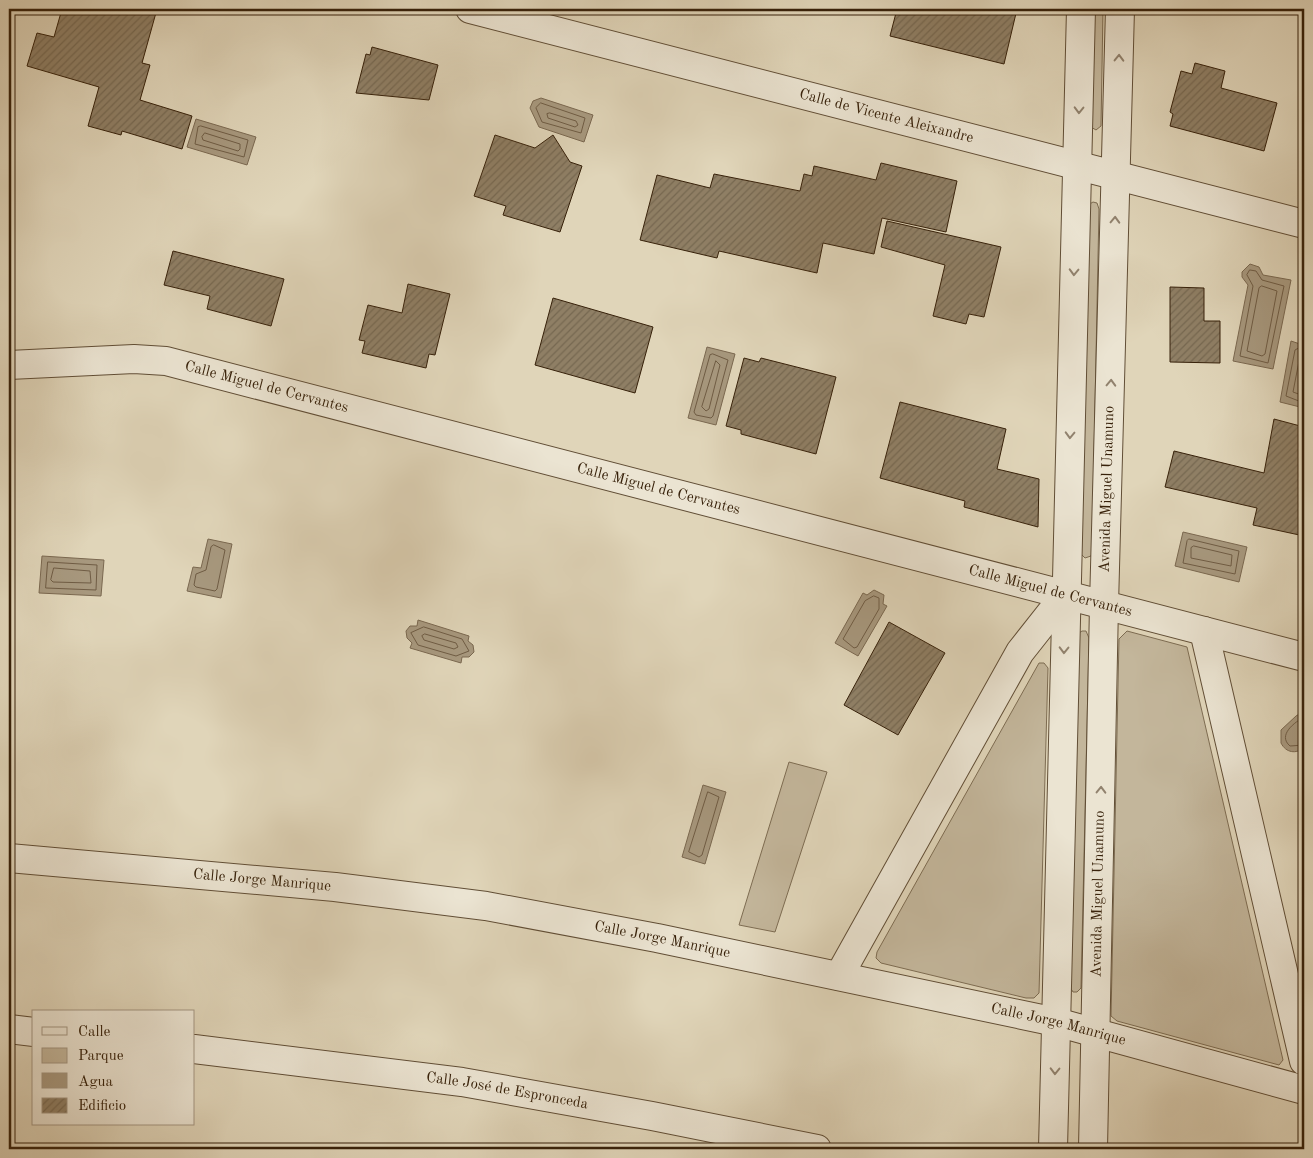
<svg xmlns="http://www.w3.org/2000/svg" width="1313" height="1158" font-family="'Old Standard TT',serif">
  <defs>
    <pattern id="building-hatch" width="6" height="6" patternUnits="userSpaceOnUse" patternTransform="scale(1.25)"><rect width="6" height="6" fill="#8f7f65"/><path d="M-1 1l2-2M0 6l6-6M5 7l2-2" fill="none" stroke="#766851"/></pattern>
  </defs>
  <rect width="100%" height="100%" fill="#e0d5b9"/>
  <filter id="stains"><feTurbulence type="fractalNoise" baseFrequency=".004" numOctaves="4"/><feColorMatrix values="0 0 0 0 .2 0 0 0 0 .09 0 0 0 0 .02 0 0 0 .5 -.17"/></filter>
  <radialGradient id="worn" r=".72"><stop offset=".6" stop-color="#630" stop-opacity="0"/><stop offset="1" stop-color="#630" stop-opacity=".3"/></radialGradient>
  <g fill="#c3b69b" stroke="#7d6c52">
    <polygon points="1093,9 1103,9 1101,126 1096,130 1091,127"/>
    <polygon points="1093,202 1097,203 1099,209 1092,553 1091,556 1085,558 1080,553 1088,205"/>
    <polygon points="1082,631 1086,631 1089,638 1081,988 1077,992 1073,992 1070,987 1079,633"/>
    <polygon points="1127,631 1187,647 1283,1060 1279,1065 1117,1021 1111,1016 1119,639"/>
    <polygon points="1039,663 1044,663 1048,668 1039,993 1034,998 1026,998 881,963 876,958 877,952"/>
    <polygon points="789,762 827,772 775,932 739,925"/>
  </g>
  <g fill="#a7987e" stroke="#7a6850">
    <polygon points="541,98 593,115 584,142 539,127 530,108 533,101"/>
    <polygon points="196,119 256,137 247,165 187,147"/>
    <polygon points="1250,264 1259,267 1263,275 1291,280 1273,369 1233,361 1248,285 1242,277 1242,272"/>
    <polygon points="1304,337 1304,408 1280,402 1291,341 1300,344"/>
    <polygon points="707,347 735,354 716,425 688,418"/>
    <polygon points="1183,532 1247,547 1239,582 1175,566"/>
    <polygon points="208,539 232,544 221,598 187,591 193,567 201,568"/>
    <polygon points="42,556 104,560 101,596 39,593"/>
    <polygon points="874,590 884,595 883,604 887,606 858,656 835,643 863,593 867,595"/>
    <polygon points="418,620 469,636 468,641 473,645 474,652 469,657 462,657 461,663 410,648 412,643 407,638 406,631 410,626 417,626"/>
    <path d="M1304,711V748C1296,754 1286,753 1281,743V730L1296,716Z"/>
    <polygon points="703,785 726,792 705,864 682,857"/>
  </g>
  <g fill="none" stroke-linecap="round" stroke-linejoin="round">
    <g stroke="#6f5c44" stroke-width="1">
      <polygon points="541,103 585,118 581,133 542,122 536,108"/>
      <polygon points="550,113 576,121 578,125 575,127 548,118 547,114"/>
      <polygon points="201,126 248,140 244,157 195,144 198,127"/>
      <polygon points="205,133 240,144 240,149 238,151 203,140 202,137"/>
      <polygon points="1250,270 1256,271 1262,280 1284,286 1268,363 1240,356 1253,286 1247,275"/>
      <polygon points="1262,286 1277,291 1265,354 1262,356 1247,351 1259,288"/>
      <polyline points="1304,345 1295,350 1286,396 1304,403"/>
      <polyline points="1304,353 1300,356 1293,392 1304,396"/>
      <polygon points="713,354 728,360 713,416 711,418 696,415 694,412 710,355"/>
      <polygon points="716,361 720,365 709,409 706,411 702,407"/>
      <polygon points="1189,539 1239,551 1235,574 1183,563 1187,541"/>
      <polygon points="214,545 225,550 217,589 215,591 196,587 194,585 196,574 206,570 211,547"/>
      <polygon points="1194,546 1232,555 1231,566 1191,558 1191,548"/>
      <polygon points="48,562 97,565 96,590 46,588"/>
      <polygon points="54,568 90,571 91,583 53,582 51,580"/>
      <polygon points="874,596 879,598 879,609 857,647 854,648 843,639 865,601"/>
      <polygon points="424,627 462,639 469,651 456,656 418,645 411,633"/>
      <polygon points="425,634 456,643 458,647 454,649 424,640 422,636"/>
      <path d="M1304,717C1295,722 1277,735 1290,746L1304,745"/>
      <polygon points="708,792 719,797 702,855 699,857 689,852"/>
    </g>
  </g>
  <g fill="url(#building-hatch)" stroke="#37210a">
    <polygon points="62,9 157,9 142,63 150,65 140,100 192,116 182,149 122,131 121,135 88,126 99,87 27,66 37,33 54,37"/>
    <polygon points="897,9 1017,9 1004,64 890,36"/>
    <polygon points="372,47 438,65 429,100 356,93 366,54 370,55"/>
    <polygon points="1195,63 1225,71 1221,88 1277,103 1264,151 1170,126 1173,114 1170,112 1181,71 1192,74"/>
    <polygon points="495,135 535,148 553,135 570,162 582,166 560,232 503,215 506,206 474,196"/>
    <polygon points="881,163 957,181 946,232 882,218 874,254 823,243 817,273 719,251 717,258 640,240 657,175 710,188 714,174 800,191 804,174 812,176 814,166 876,180"/>
    <polygon points="887,221 1001,247 984,317 969,314 966,324 933,316 945,265 881,247"/>
    <polygon points="173,251 284,279 271,326 207,309 210,296 164,285"/>
    <polygon points="408,284 450,294 435,355 429,354 426,368 362,353 365,341 359,340 368,305 402,313"/>
    <polygon points="1170,287 1204,288 1204,321 1220,321 1220,363 1170,362"/>
    <polygon points="553,298 653,327 635,393 535,365"/>
    <polygon points="744,358 759,362 761,358 836,377 816,454 741,434 741,430 726,426"/>
    <polygon points="900,402 1006,429 997,469 1039,479 1038,527 964,507 965,501 880,478"/>
    <polygon points="1274,419 1304,427 1304,536 1253,525 1257,508 1165,487 1174,451 1264,473"/>
    <polygon points="889,622 945,653 898,735 844,705"/>
  </g>
  <g fill="none" stroke-linecap="round" stroke-linejoin="round">
    <defs>
      <g id="street">
        <path id="s1" d="M470,9L1304,224"/>
        <path id="s2" d="M9,365L134,359L166,361L1304,657"/>
        <polyline points="1204,631 1304,1061"/>
        <path id="s3" d="M9,858L335,887L486,906L657,938L1056,1022L1304,1090"/>
        <polyline points="839,976 1020,652 1065,595"/>
        <polyline points="9,1029 34,1032"/>
        <path id="s4" d="M194,1049L462,1082L652,1116L817,1149"/>
        <polyline points="1053,1149 1081,9"/>
        <path id="s5" d="M1093,1149L1104,605L1120,9"/>
      </g>
    </defs>
    <use href="#street" stroke="#614e36" stroke-width="30"/>
    <use href="#street" stroke="#ebe4d2" stroke-width="28"/>
  </g>
  <defs><path id="oneway-chevron" d="M-2-3.5L2.5 0L-2 3.5" fill="none" stroke-width="1.6" stroke-linecap="round" stroke-linejoin="round" transform="scale(1.25)"/></defs>
  <g stroke="#91826e">
    <use href="#oneway-chevron" transform="translate(1119 58) rotate(-89)"/>
    <use href="#oneway-chevron" transform="translate(1079 110) rotate(91)"/>
    <use href="#oneway-chevron" transform="translate(1115 220) rotate(-88)"/>
    <use href="#oneway-chevron" transform="translate(1074 272) rotate(92)"/>
    <use href="#oneway-chevron" transform="translate(1111 383) rotate(-88)"/>
    <use href="#oneway-chevron" transform="translate(1070 435) rotate(92)"/>
    <use href="#oneway-chevron" transform="translate(1064 650) rotate(91)"/>
    <use href="#oneway-chevron" transform="translate(1101 790) rotate(-89)"/>
    <use href="#oneway-chevron" transform="translate(1055 1071) rotate(91)"/>
  </g>
  <g text-anchor="middle" dominant-baseline="central" stroke-width="5" stroke-linejoin="round" paint-order="stroke">
    <g font-size="15" fill="#37210a" stroke="#ebe4d2">
      <text stroke="none"><textPath href="#s1" startOffset="430">Calle de Vicente Aleixandre</textPath></text>
      <text stroke="none"><textPath href="#s2" startOffset="261">Calle Miguel de Cervantes</textPath></text>
      <text stroke="none"><textPath href="#s2" startOffset="666">Calle Miguel de Cervantes</textPath></text>
      <text stroke="none"><textPath href="#s5" startOffset="660">Avenida Miguel Unamuno</textPath></text>
      <text stroke="none"><textPath href="#s2" startOffset="1071">Calle Miguel de Cervantes</textPath></text>
      <text stroke="none"><textPath href="#s3" startOffset="254">Calle Jorge Manrique</textPath></text>
      <text stroke="none"><textPath href="#s5" startOffset="255">Avenida Miguel Unamuno</textPath></text>
      <text stroke="none"><textPath href="#s3" startOffset="659">Calle Jorge Manrique</textPath></text>
      <text stroke="none"><textPath href="#s3" startOffset="1064">Calle Jorge Manrique</textPath></text>
      <text stroke="none"><textPath href="#s4" startOffset="316">Calle José de Espronceda</textPath></text>
    </g>
  </g>
  <rect width="1313" height="1158" fill="none" stroke="#e0d5b9" stroke-width="30"/>
  <rect x="10" y="10" width="1293" height="1138" fill="none" stroke="#37210a" stroke-width="2.5"/>
  <rect x="15" y="15" width="1283" height="1128" fill="none" stroke="#37210a"/>
  <rect x="32" y="1010" width="162" height="115" fill="#ebe4d2" stroke="#a39682"/>
  <rect x="42" y="1027" width="25" height="8" fill="#ebe4d2" stroke="#a39682"/>
  <text x="78" y="1036" font-size="15" fill="#37210a">Calle</text>
  <rect x="42" y="1048" width="25" height="15" fill="#c3b69b" stroke="#a39682"/>
  <text x="78" y="1060" font-size="15" fill="#37210a">Parque</text>
  <rect x="42" y="1073" width="25" height="15" fill="#a7987e" stroke="#a39682"/>
  <text x="78" y="1086" font-size="15" fill="#37210a">Agua</text>
  <rect x="42" y="1098" width="25" height="15" fill="url(#building-hatch)" stroke="#a39682"/>
  <text x="78" y="1110" font-size="15" fill="#37210a">Edificio</text>
  <rect width="100%" height="100%" filter="url(#stains)"/>
  <rect width="100%" height="100%" fill="url(#worn)"/>
</svg>
